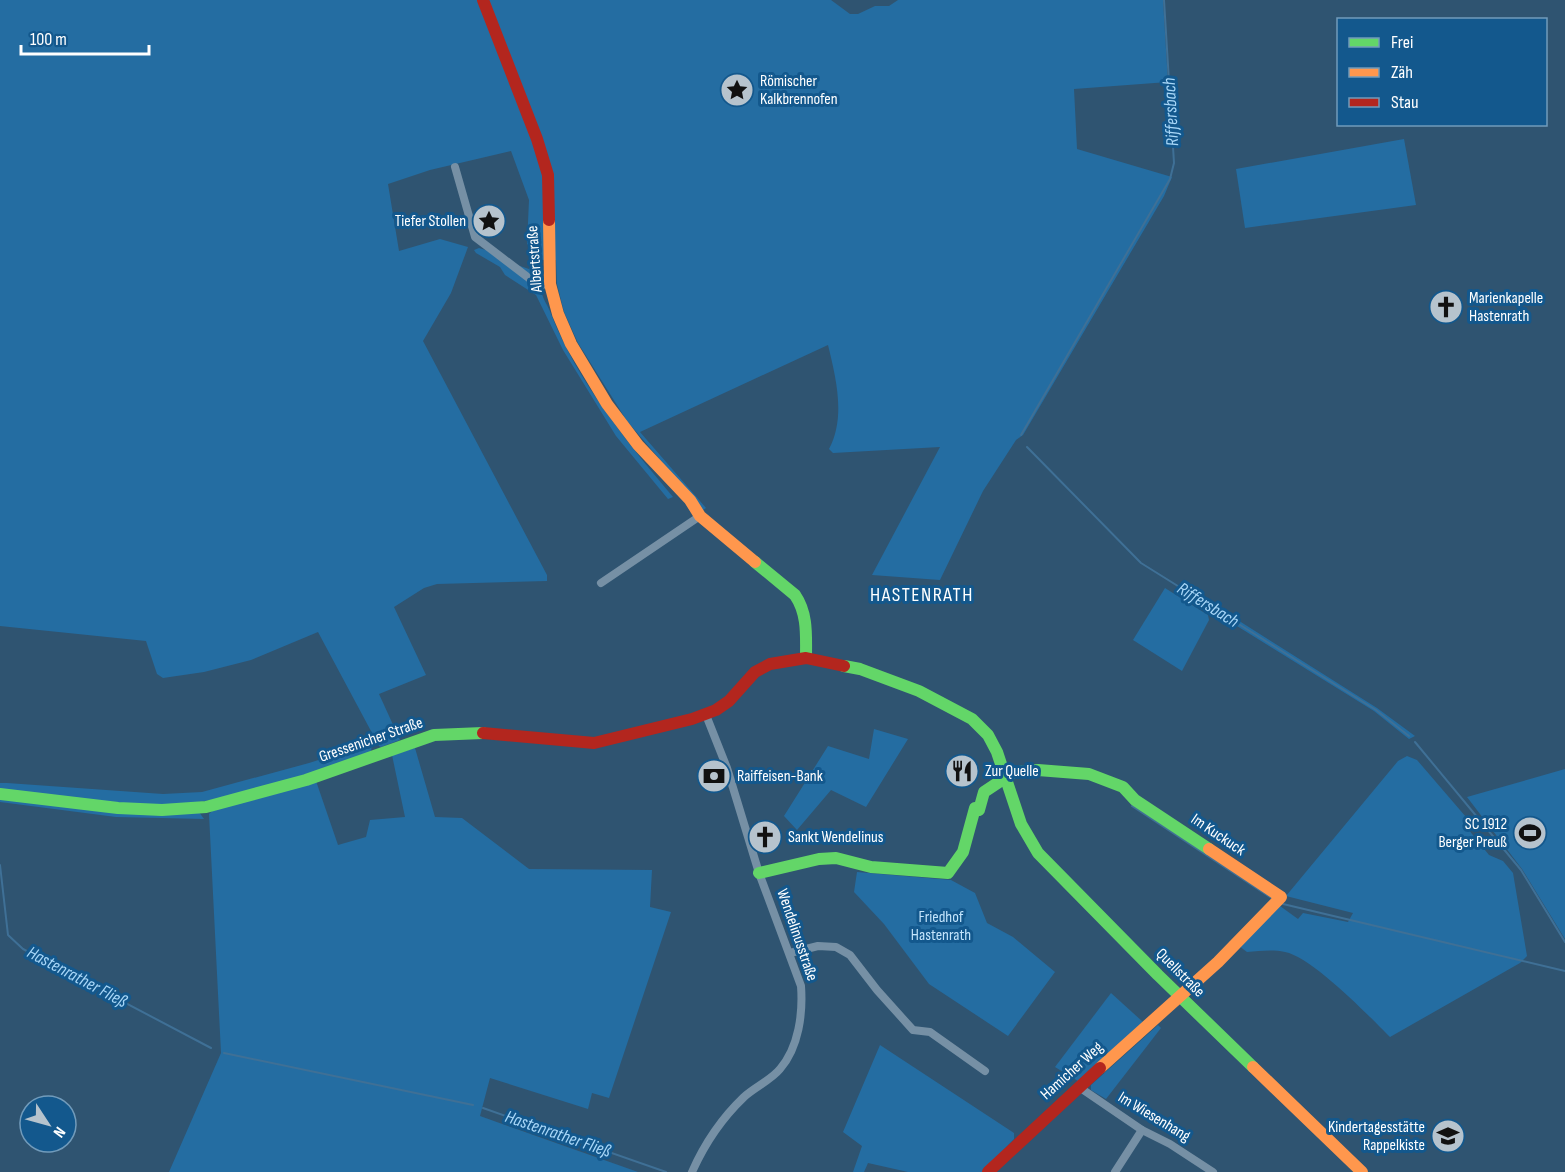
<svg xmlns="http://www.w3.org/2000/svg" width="1565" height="1172" font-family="'Sofia Sans Condensed',sans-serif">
  <rect width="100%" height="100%" fill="#2f5471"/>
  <g fill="#246da2">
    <path d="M0,0H831L850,14H858L875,6H889L898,0H1163L1168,82L1074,89L1077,149L1172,177L1164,196L1023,435L1016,440L983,491L940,580L872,575L940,447L833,453L829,449C846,417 836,378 828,345L640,432L706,508L703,510L627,421L578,343L564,312L557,284L556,260H541L538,281L511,263L529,269L535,260V250L527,244L529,200L511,151L430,170L388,184L399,251L440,239L468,247L451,293L423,341L547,575V581L437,584L424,588L394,607L426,675L379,694L400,740L381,747L379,746L318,632L251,660L204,672L163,678L157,674L146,641L0,626Z"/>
    <polygon points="1404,139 1416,205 1245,228 1236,169"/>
    <path d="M479,248L486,250L541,289C542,299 548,305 551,314C577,381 627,442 673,497L668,499L616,436L563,350L536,295L505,275L500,267L476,253L474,250Z"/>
    <polygon points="1165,588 1208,615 1209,620 1182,671 1133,640"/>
    <polygon points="1195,593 1377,708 1415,736 1409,739 1374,711 1192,598"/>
    <polygon points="874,729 908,739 866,807 831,790 797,830 784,816 828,746 869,759"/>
    <path d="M372,743L371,752C317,771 261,792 205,801C141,811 64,796 0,790V783H7L163,794L202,792L309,763Z"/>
    <polygon points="415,748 435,817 462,818 529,869 652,870 650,907 671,912 609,1098 592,1093 588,1109 490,1078 480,1116 638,1172 169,1172 221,1053 209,814 213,810 316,781 338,845 366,837 370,820 405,817 392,755"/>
    <path d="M1407,756L1417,760L1466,817L1468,829L1489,855L1503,861L1513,873L1527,956L1520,963L1390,1037C1369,1016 1312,957 1285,952C1272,949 1260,951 1247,952L1239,946L1280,906L1298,919L1303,913L1348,922L1353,913L1286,896L1398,761Z"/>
    <polygon points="1565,769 1565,939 1522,869 1467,797"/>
    <polygon points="0,799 199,812 204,819 116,817 0,802"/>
    <polygon points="857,872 951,880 975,893 987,923 1013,937 1055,972 1008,1036 929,984 884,924 854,892"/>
    <polygon points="1111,993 1143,1022 1078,1081 1055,1067"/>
    <polygon points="1158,1025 1161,1028 1106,1099 1091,1090 1091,1085"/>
    <polygon points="880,1045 1014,1133 1014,1139 982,1172 908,1172 868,1163 864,1172 853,1172 862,1146 843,1132"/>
  </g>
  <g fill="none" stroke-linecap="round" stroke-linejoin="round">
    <g stroke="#3f7096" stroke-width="2">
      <polyline points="1021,435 1170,179 1174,163 1164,0"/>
      <polyline points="1027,447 1141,563 1376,710 1409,736"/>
      <polyline points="1415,742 1521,870 1565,942"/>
      <polyline points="1132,806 1273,899"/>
      <polyline points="0,865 8,935 23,949 211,1048"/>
      <polyline points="1283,904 1565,971"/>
      <polyline points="224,1053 473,1105"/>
      <polyline points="483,1108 666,1172"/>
    </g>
    <g stroke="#7690a5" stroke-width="8">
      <polyline points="455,167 475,237 538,285 550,284"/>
      <polyline points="601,583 700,516"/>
      <polyline points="790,953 818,946 836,947 850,955 877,990 913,1030 930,1032 985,1071"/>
      <polyline points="1079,1087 1142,1130 1170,1144 1213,1172"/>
      <path d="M692,1172C704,1145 722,1118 744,1097C755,1087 771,1080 780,1069C799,1047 803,1013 801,986L759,873L727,768L706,715"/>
      <polyline points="1115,1172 1142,1130"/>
    </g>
    <g stroke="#63d668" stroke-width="12">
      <path d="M755,562L795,595C808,614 806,636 806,658"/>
      <polyline points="844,666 860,669 919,691 972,719 988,735 997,752 1021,824 1038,853 1158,975 1253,1067"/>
      <polyline points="0,794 118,808 162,810 206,807 306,780 434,735 483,733"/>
      <polyline points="759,873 819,859 836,858 871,867 948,873 963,852 975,808 979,810 984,792 1014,772 1038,770 1089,774 1123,787 1135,800 1209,849"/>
    </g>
    <g stroke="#ff974d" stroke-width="12">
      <polyline points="549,220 550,284 558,314 571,344 607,404 638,445 690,500 700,516 755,562"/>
      <polyline points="1253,1067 1362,1172"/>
      <polyline points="1100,1068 1218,962 1281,897 1209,849"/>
    </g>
    <g stroke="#b3261e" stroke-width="12">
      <polyline points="483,0 537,139 548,175 549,220"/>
      <polyline points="483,733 594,743 692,719 716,710 729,701 755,672 770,664 806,658 844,666"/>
      <polyline points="988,1172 1100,1068"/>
    </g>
  </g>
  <defs>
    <symbol id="sight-disc" viewBox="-11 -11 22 22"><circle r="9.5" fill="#b6c3cd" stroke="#13588d"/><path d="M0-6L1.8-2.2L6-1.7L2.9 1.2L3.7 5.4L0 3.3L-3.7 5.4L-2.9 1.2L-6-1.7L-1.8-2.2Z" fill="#111"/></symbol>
    <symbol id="church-disc" viewBox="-11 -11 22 22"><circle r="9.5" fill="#b6c3cd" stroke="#13588d"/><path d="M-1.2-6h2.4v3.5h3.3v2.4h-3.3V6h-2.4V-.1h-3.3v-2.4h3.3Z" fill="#111"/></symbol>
    <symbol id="restaurant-disc" viewBox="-11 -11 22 22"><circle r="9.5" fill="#b6c3cd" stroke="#13588d"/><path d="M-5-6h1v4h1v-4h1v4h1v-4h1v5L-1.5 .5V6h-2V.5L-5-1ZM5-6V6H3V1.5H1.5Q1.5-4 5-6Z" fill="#111"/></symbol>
    <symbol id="bank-disc" viewBox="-11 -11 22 22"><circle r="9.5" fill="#b6c3cd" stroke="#13588d"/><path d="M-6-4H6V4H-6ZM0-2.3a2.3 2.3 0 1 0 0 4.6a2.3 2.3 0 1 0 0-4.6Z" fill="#111"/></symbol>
    <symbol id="stadium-disc" viewBox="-11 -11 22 22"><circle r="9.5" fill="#b6c3cd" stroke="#13588d"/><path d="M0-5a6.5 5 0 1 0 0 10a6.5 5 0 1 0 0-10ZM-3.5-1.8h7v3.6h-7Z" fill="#111"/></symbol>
    <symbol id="school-disc" viewBox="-11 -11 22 22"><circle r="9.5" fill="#b6c3cd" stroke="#13588d"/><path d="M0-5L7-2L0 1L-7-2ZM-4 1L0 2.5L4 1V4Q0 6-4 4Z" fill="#111"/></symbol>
  </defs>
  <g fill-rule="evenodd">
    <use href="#sight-disc" x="718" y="71" width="38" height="38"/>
    <use href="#sight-disc" x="470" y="202" width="38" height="38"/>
    <use href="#church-disc" x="1427" y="288" width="38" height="38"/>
    <use href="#restaurant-disc" x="943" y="752" width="38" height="38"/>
    <use href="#bank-disc" x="695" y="757" width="38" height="38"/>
    <use href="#stadium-disc" x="1511" y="814" width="38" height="38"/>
    <use href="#church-disc" x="746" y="818" width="38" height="38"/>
    <use href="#school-disc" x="1429" y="1117" width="38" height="38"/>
  </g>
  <g text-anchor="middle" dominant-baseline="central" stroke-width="6" stroke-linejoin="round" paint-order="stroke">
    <g font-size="16" fill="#fff" stroke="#13588d" text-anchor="start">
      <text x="760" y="81">Römischer<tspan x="760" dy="18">Kalkbrennofen</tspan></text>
      <text x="466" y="221" text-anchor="end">Tiefer Stollen</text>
      <text x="1469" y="298">Marienkapelle<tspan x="1469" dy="18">Hastenrath</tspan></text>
      <text x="985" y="771">Zur Quelle</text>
      <text x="737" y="776">Raiffeisen-Bank</text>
      <text x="1507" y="824" text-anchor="end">SC 1912<tspan x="1507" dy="18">Berger Preuß</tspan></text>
      <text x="788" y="837">Sankt Wendelinus</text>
      <text x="1425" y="1127" text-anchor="end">Kindertagesstätte<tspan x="1425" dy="18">Rappelkiste</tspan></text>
    </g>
    <g font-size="16" fill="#fff" stroke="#13588d">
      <text transform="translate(535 259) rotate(-94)">Albertstraße</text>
      <text transform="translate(371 740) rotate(-19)">Gressenicher Straße</text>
      <text transform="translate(1218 835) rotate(34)">Im Kuckuck</text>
      <text transform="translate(797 935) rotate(71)">Wendelinusstraße</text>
      <text transform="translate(1180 973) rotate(45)">Quellstraße</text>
      <text transform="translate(1072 1071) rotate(-42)">Hamicher Weg</text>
      <text transform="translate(1154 1117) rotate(31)">Im Wiesenhang</text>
    </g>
    <g font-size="16" fill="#c3e4fc" stroke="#13588d">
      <text x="941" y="917">Friedhof<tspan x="941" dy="18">Hastenrath</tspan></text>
    </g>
    <g font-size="18" font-style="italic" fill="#a8d7f8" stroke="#13588d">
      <text transform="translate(1171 112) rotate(-93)">Riffersbach</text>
      <text transform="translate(1208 605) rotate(32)">Riffersbach</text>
      <text transform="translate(77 977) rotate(28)">Hastenrather Fließ</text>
      <text transform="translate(558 1134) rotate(19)">Hastenrather Fließ</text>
    </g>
    <g font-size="20" letter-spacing="1.5" fill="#fff" stroke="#13588d">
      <text x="922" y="595">HASTENRATH</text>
    </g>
  </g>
  <rect x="1337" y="18" width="210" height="108" fill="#13588d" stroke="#719bbb" stroke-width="1.5"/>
  <rect x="1349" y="38" width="30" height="9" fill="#63d668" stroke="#719bbb" stroke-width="1.5"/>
  <text x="1391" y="48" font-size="18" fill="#ffffff">Frei</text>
  <rect x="1349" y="68" width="30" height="9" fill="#ff974d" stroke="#719bbb" stroke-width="1.5"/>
  <text x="1391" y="78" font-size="18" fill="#ffffff">Zäh</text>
  <rect x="1349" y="98" width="30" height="9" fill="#b3261e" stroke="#719bbb" stroke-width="1.5"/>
  <text x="1391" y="108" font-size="18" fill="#ffffff">Stau</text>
  <g transform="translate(48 1124) rotate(126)"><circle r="28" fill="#13588d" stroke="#719bbb" stroke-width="1.5"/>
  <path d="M0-4.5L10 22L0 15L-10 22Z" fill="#b6c3cd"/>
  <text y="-9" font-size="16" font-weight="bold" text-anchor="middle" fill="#ffffff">N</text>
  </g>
  <path d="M21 45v9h128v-9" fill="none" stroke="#ffffff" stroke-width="3"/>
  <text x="30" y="45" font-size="18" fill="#ffffff" stroke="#13588d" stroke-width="4.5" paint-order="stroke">100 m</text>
</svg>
